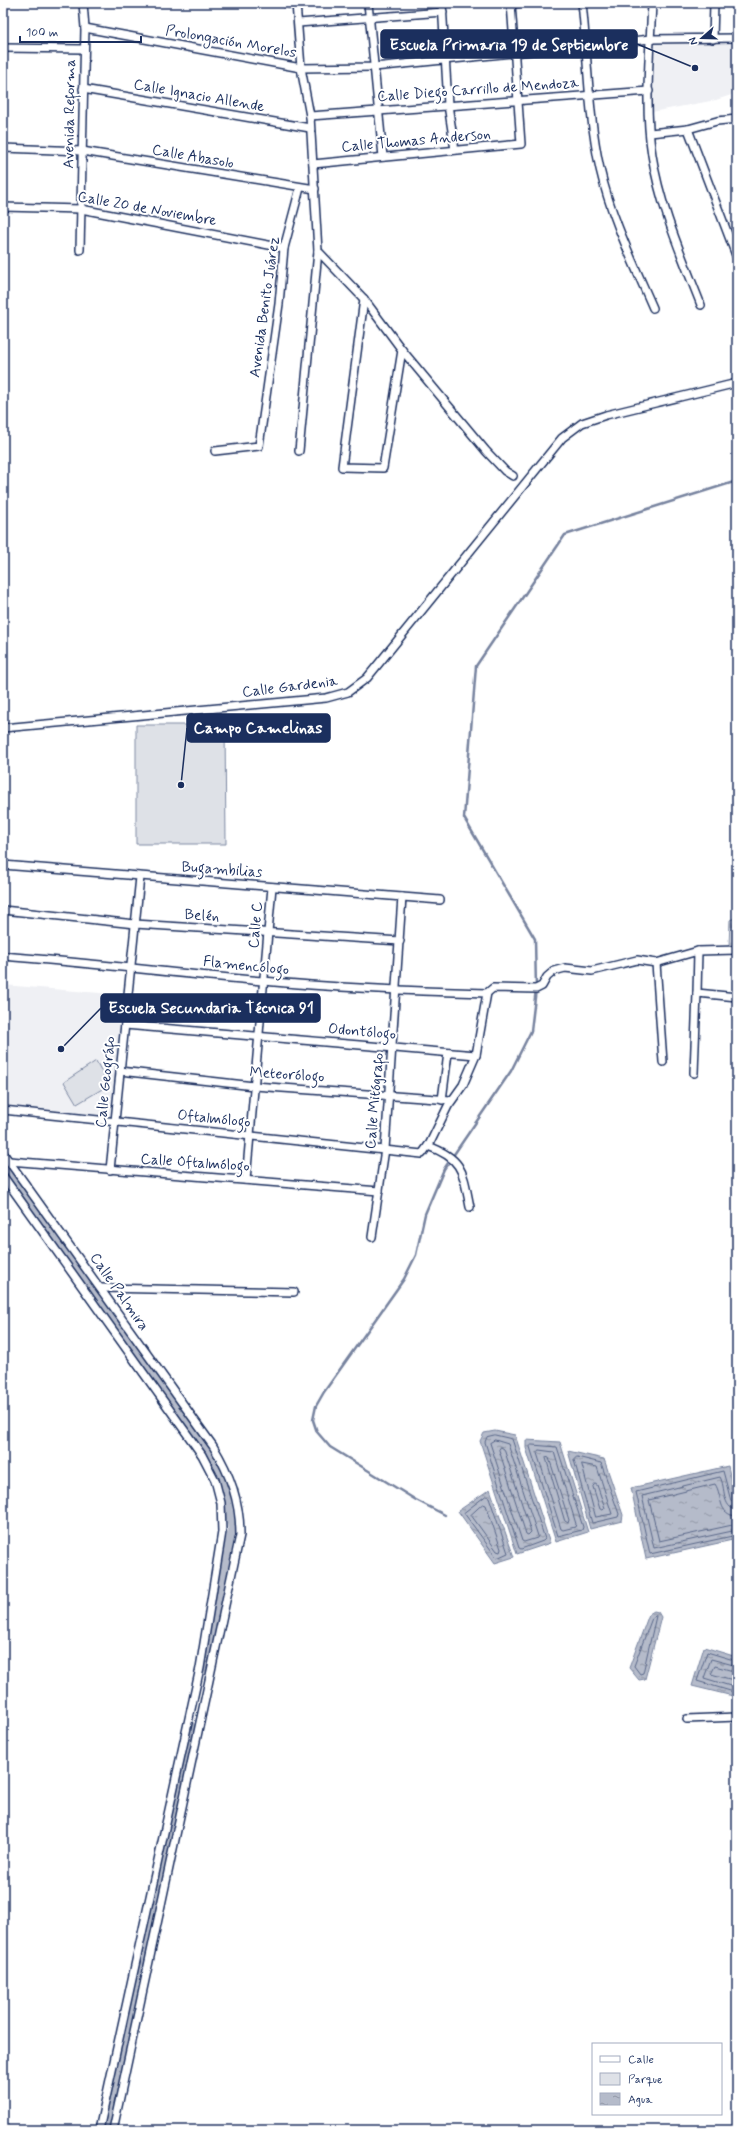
<svg xmlns="http://www.w3.org/2000/svg" width="740" height="2133" font-family="Mynerve,sans-serif">
  <defs>
    <pattern id="forest-firs" width="22" height="20" patternUnits="userSpaceOnUse"><rect width="22" height="20" fill="#dee1e7"/><path d="M5 1l3.5 6h-7zM16 11l3.5 6h-7z" fill="#bec1c9"/></pattern>
    <pattern id="water-ripples" width="26" height="14" patternUnits="userSpaceOnUse"><rect width="26" height="14" fill="#b5bbca"/><path d="M2 4q2-2 4 0t4 0M15 11q2-2 4 0t4 0" fill="none" stroke="#9298a7"/></pattern>
  </defs>
  <rect width="100%" height="100%" fill="#fff"/>
  <filter id="ink" filterUnits="userSpaceOnUse"><feTurbulence type="fractalNoise" baseFrequency=".025" numOctaves="2"/><feDisplacementMap in="SourceGraphic" scale="8" xChannelSelector="R" yChannelSelector="G"/><feConvolveMatrix kernelMatrix="1 2 1 2 8 2 1 2 1" color-interpolation-filters="sRGB"/></filter>
  <g filter="url(#ink)">
    <g fill="#eff0f4">
      <polygon points="654,42 737,43 737,93 716,100 652,112"/>
      <polygon points="3,985 124,995 111,1116 5,1105 3,1102"/>
    </g>
    <polygon fill="url(#forest-firs)" stroke="#7c88a2" points="737,917 737,947 729,947 730,920"/>
    <g fill="#dee1e7" stroke="#7c88a2">
      <polygon points="136,725 225,725 226,844 136,844"/>
      <polygon points="96,1061 109,1085 77,1104 64,1082"/>
    </g>
    <g fill="url(#water-ripples)" stroke="#77839f">
      <polygon points="495,1431 515,1435 550,1543 517,1554 480,1441 484,1433"/>
      <polygon points="526,1440 560,1442 588,1532 556,1542 526,1448"/>
      <polygon points="568,1451 604,1459 623,1515 622,1521 590,1529"/>
      <polygon points="728,1466 737,1509 737,1539 646,1559 631,1488"/>
      <polygon points="490,1489 514,1557 495,1563 458,1511"/>
      <polygon points="654,1611 658,1612 661,1617 645,1679 639,1680 629,1668 649,1614"/>
      <polygon points="704,1647 737,1657 737,1697 692,1686"/>
    </g>
    <g fill="none" stroke-linecap="round" stroke-linejoin="round">
      <g stroke="#596789" stroke-width="1">
        <polygon points="495,1435 512,1439 545,1539 543,1541 521,1549 519,1548 485,1442 487,1437"/>
        <polygon points="495,1440 508,1444 538,1536 537,1538 524,1542 522,1541 490,1443"/>
        <polygon points="532,1445 557,1447 583,1527 582,1530 558,1536 530,1447"/>
        <polygon points="501,1447 504,1449 531,1532 528,1535 526,1534 499,1450"/>
        <polygon points="539,1450 554,1452 576,1524 575,1527 563,1530 561,1529 537,1453"/>
        <polygon points="546,1457 549,1458 569,1520 568,1523 565,1521"/>
        <polygon points="577,1457 601,1463 619,1514 618,1517 592,1523 574,1460"/>
        <polygon points="582,1464 597,1467 612,1514 596,1517"/>
        <polygon points="595,1484 597,1485 605,1508 603,1510 600,1509 593,1487"/>
        <polygon points="486,1496 489,1497 508,1553 497,1558 464,1513"/>
        <polygon points="483,1504 486,1505 501,1549 500,1552 497,1551 471,1515"/>
        <polyline points="737,1504 731,1501 723,1471 636,1492 650,1554 737,1535"/>
        <path d="M737,1510C721,1508 726,1487 720,1477L642,1496L654,1548L737,1530"/>
        <path d="M737,1516C717,1515 723,1496 715,1484L649,1500L659,1541L737,1524"/>
        <polygon points="656,1616 643,1673 640,1674 634,1666 652,1618"/>
        <polyline points="737,1661 707,1652 697,1681 737,1693"/>
        <polyline points="737,1666 711,1659 704,1678 737,1688"/>
        <polyline points="737,1672 715,1666 711,1674 737,1681"/>
      </g>
      <polyline stroke="#77839f" stroke-width="2.5" points="445,1515 416,1500 330,1447 317,1432 313,1420 316,1406 324,1392 404,1279 416,1255 425,1214 444,1169 511,1071 531,1031 536,989 535,939 464,818 476,666 565,535 737,481"/>
      <g stroke="#b5bbca" stroke-width="8">
        <polyline points="3,1164 202,1441 223,1477 232,1529 203,1670"/>
        <polyline points="105,2130 191,1726"/>
      </g>
      <defs>
        <g id="minor">
          <polyline points="285,3 296,5"/>
          <polyline points="296,3 301,68 310,116 318,251 299,451"/>
          <polyline points="368,3 383,157"/>
          <polyline points="442,3 448,105 455,150"/>
          <path d="M582,3C588,58 588,115 600,169C611,217 633,262 653,308"/>
          <path d="M652,3C650,53 644,105 652,155C660,207 682,256 701,305"/>
          <polyline points="511,4 520,3"/>
          <polyline points="298,23 443,12"/>
          <polyline points="85,28 301,68 374,67 651,39 737,38"/>
          <polyline points="713,39 714,3"/>
          <polyline points="3,48 84,49"/>
          <polyline points="83,89 310,128"/>
          <polyline points="310,116 649,91"/>
          <polyline points="688,129 737,258"/>
          <polyline points="650,133 688,129 717,121 737,119"/>
          <polyline points="3,148 82,151 315,189"/>
          <polyline points="313,164 521,144 511,3"/>
          <polyline points="3,207 81,209 284,248"/>
          <polyline points="80,250 85,28 83,3"/>
          <polyline points="318,251 364,299 402,350 486,451 505,471 513,476"/>
          <polyline points="364,299 342,467 383,468 402,350"/>
          <polyline points="215,451 259,446 279,304 284,248 300,188"/>
          <polyline points="3,728 326,698 348,692 367,678 562,438 582,423 606,415 737,383"/>
          <polyline points="3,865 440,900"/>
          <polyline points="3,910 135,924 400,941"/>
          <polyline points="698,951 737,950"/>
          <path d="M3,956C90,963 176,973 263,981C338,988 412,991 487,993"/>
          <polyline points="656,963 663,1062"/>
          <polyline points="125,1025 476,1055"/>
          <polyline points="120,1071 254,1086 451,1100"/>
          <polyline points="694,1073 697,993"/>
          <polyline points="442,1100 448,1053"/>
          <polyline points="3,1110 422,1154 430,1143 448,1106 463,1085 476,1055 487,993 493,988 536,989 542,986 547,977 554,971 565,968 592,971 637,960 656,963 698,951 697,993 737,997"/>
          <path d="M428,1146C464,1159 463,1173 470,1207"/>
          <path d="M3,1153L213,1446C230,1474 240,1501 240,1535L113,2130"/>
          <polyline points="9,1161 379,1191"/>
          <polyline points="110,1170 140,877"/>
          <polyline points="3,1176 202,1455 215,1480 221,1503 222,1532 200,1668 99,2130"/>
          <polyline points="246,1180 272,887"/>
          <polyline points="372,1237 385,1149 402,897"/>
          <polyline points="101,1288 294,1292"/>
          <polyline points="687,1719 737,1717"/>
        </g>
      </defs>
      <use href="#minor" stroke="#1b2f5e" stroke-width="10"/>
      <use href="#minor" stroke="#fff" stroke-width="7"/>
    </g>
  </g>
  <g text-anchor="middle" dominant-baseline="central" stroke-width="4" stroke-linejoin="round" paint-order="stroke">
    <g font-size="15" fill="#1b2f5e" stroke="#fff">
      <text transform="translate(231 42) rotate(10)">Prolongación Morelos</text>
      <text transform="translate(478 90) rotate(-4)">Calle Diego Carrillo de Mendoza</text>
      <text transform="translate(199 96) rotate(10)">Calle Ignacio Allende</text>
      <text transform="translate(70 114) rotate(-89)">Avenida Reforma</text>
      <text transform="translate(416 141) rotate(-5)">Calle Thomas Anderson</text>
      <text transform="translate(193 157) rotate(10)">Calle Abasolo</text>
      <text transform="translate(147 209) rotate(10)">Calle 20 de Noviembre</text>
      <text transform="translate(265 307) rotate(-82)">Avenida Benito Juárez</text>
      <text transform="translate(290 687) rotate(-7)">Calle Gardenia</text>
      <text transform="translate(222 870) rotate(4)">Bugambilias</text>
      <text transform="translate(202 916) rotate(4)">Belén</text>
      <text transform="translate(256 925) rotate(-85)">Calle C</text>
      <text transform="translate(246 966) rotate(6)">Flamencólogo</text>
      <text transform="translate(362 1032) rotate(5)">Odontólogo</text>
      <text transform="translate(287 1075) rotate(4)">Meteorólogo</text>
      <text transform="translate(106 1082) rotate(-84)">Calle Geográfo</text>
      <text transform="translate(375 1101) rotate(-85)">Calle Mitógrafo</text>
      <text transform="translate(214 1119) rotate(6)">Oftalmólogo</text>
      <text transform="translate(195 1163) rotate(4)">Calle Oftalmólogo</text>
      <text transform="translate(119 1292) rotate(55)">Calle Palmira</text>
    </g>
  </g>
  <path fill="none" stroke="#1b2f5e" stroke-width="1.5" d="M695 68L637 44M181 785L187 728M61 1049L101 1008"/>
  <g fill="#1b2f5e" stroke="#fff" stroke-width="1.5">
    <circle cx="695" cy="68" r="4"/>
    <circle cx="181" cy="785" r="4"/>
    <circle cx="61" cy="1049" r="4"/>
  </g>
  <g fill="#1b2f5e" stroke="#1b2f5e" stroke-width="1.5">
    <rect x="381" y="30" width="256" height="28" rx="4"/>
    <rect x="187" y="714" width="143" height="28" rx="4"/>
    <rect x="101" y="994" width="219" height="28" rx="4"/>
  </g>
  <g font-size="16" text-anchor="middle" font-weight="bold" fill="#fff">
    <text x="509" y="50">Escuela Primaria 19 de Septiembre</text>
    <text x="258" y="733">Campo Camelinas</text>
    <text x="211" y="1013">Escuela Secundaria Técnica 91</text>
  </g>
  <rect width="740" height="2133" fill="none" stroke="#fff" stroke-width="16"/>
  <rect x="8" y="8" width="724" height="2117" fill="none" stroke="#1b2f5e" stroke-width="1.5" filter="url(#ink)"/>
  <rect x="592" y="2043" width="130" height="72" fill="#ffffff" stroke="#a4acbf"/>
  <rect x="600" y="2056" width="20" height="6" fill="#ffffff" stroke="#a4acbf"/>
  <text x="628" y="2063" font-size="12" fill="#1b2f5e">Calle</text>
  <rect x="600" y="2073" width="20" height="12" fill="#dee1e7" stroke="#a4acbf"/>
  <text x="628" y="2083" font-size="12" fill="#1b2f5e">Parque</text>
  <rect x="600" y="2093" width="20" height="12" fill="url(#water-ripples)" stroke="#a4acbf"/>
  <text x="628" y="2103" font-size="12" fill="#1b2f5e">Agua</text>
  <g transform="translate(702 38) rotate(250)" stroke="#ffffff" stroke-width="3" paint-order="stroke">
  <path d="M0-3L7 15L0 10L-7 15Z" fill="#1b2f5e"/>
  <text y="-6" font-size="11" font-weight="bold" text-anchor="middle" fill="#1b2f5e">N</text>
  </g>
  <path d="M20 36v6h121v-6" fill="none" stroke="#1b2f5e" stroke-width="2"/>
  <text x="26" y="36" font-size="12" fill="#1b2f5e" stroke="#ffffff" stroke-width="3" paint-order="stroke">100 m</text>
</svg>
